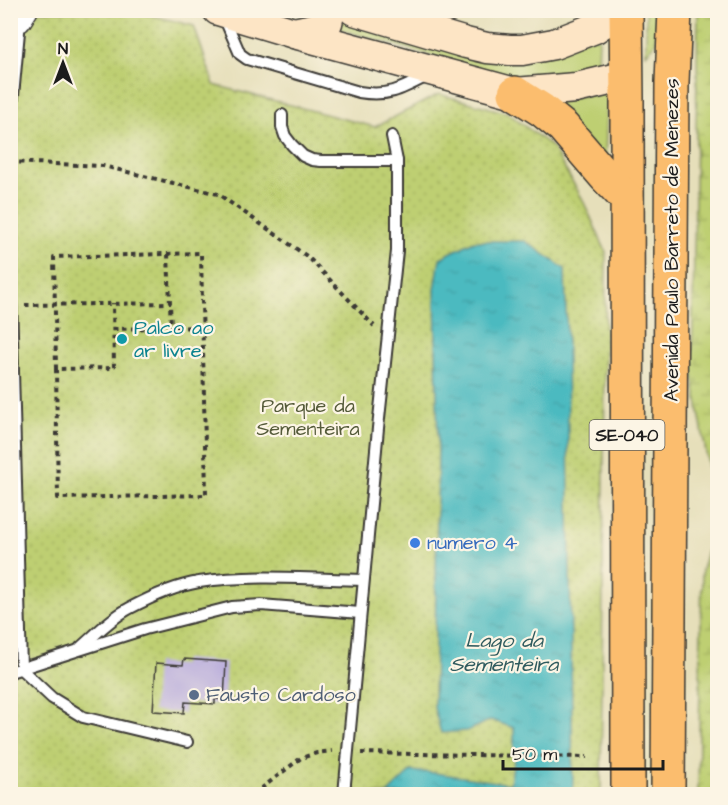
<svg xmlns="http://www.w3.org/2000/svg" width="728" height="805" font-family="'Architects Daughter',sans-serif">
  <defs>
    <pattern id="wetland-marsh" width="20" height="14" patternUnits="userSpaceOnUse" patternTransform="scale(1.5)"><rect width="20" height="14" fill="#becf72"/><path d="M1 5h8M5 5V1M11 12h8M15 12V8" fill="none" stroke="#a3b162"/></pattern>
    <pattern id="park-dots" width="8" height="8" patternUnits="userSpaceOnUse" patternTransform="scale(1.5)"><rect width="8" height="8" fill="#becf72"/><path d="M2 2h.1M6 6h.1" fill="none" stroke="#a3b162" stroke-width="1.8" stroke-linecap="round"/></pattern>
    <pattern id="water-ripples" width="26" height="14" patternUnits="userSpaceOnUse" patternTransform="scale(1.5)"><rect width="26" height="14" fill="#4bbac0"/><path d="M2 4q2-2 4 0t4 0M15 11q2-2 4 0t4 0" fill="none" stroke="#419fa4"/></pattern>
  </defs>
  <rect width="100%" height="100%" fill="#fcf5e5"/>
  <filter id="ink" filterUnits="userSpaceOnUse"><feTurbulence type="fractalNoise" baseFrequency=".0167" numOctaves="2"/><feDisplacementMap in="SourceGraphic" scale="12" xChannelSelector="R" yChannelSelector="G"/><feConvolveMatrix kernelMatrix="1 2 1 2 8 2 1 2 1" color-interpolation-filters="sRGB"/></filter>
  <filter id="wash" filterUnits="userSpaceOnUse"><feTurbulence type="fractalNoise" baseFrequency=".008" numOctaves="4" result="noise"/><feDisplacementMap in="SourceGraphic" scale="24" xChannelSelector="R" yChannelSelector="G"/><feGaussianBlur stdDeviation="1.35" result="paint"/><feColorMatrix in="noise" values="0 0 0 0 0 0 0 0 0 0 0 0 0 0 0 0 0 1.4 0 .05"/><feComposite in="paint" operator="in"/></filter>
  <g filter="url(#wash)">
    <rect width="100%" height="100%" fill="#e6dfba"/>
    <g fill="#becf72" stroke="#6d7647" stroke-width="1.5">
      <polygon points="646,11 656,11 656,42 646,54"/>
      <polygon points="337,14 461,51 599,37 598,68 583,70 547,78 510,76 470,67 332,27"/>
      <polygon points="607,93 605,166 543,100"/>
    </g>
    <polygon fill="url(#wetland-marsh)" stroke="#6d7647" stroke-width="1.5" points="698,11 718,11 717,794 698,794 702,570 715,520 710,476 692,371"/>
    <polygon fill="url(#park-dots)" stroke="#6d7647" stroke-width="1.5" points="10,11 134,11 194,26 214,85 375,127 439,94 508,113 552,147 582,198 606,252 601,794 11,794"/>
    <polygon fill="url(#water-ripples)" stroke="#346b6e" stroke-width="1.5" points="474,241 525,241 565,269 567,351 573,794 387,794 411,771 435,773 510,784 514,760 514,728 491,720 467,731 441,733 434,708 438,451 435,290 440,258"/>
    <g id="blocks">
      <polygon fill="#b8acdb" points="184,659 226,662 224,700 215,699 215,704 185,702 184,713 153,711 156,663 183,665"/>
    </g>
  </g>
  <g filter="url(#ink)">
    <use href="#blocks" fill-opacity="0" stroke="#3a3934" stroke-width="1.5"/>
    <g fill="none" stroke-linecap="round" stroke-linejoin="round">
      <defs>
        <g id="service">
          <path d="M224,17L240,54L247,59L359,92C389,97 402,89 429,75"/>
          <polyline points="282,115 282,127 285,136 292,145 303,156 312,160 321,161 397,161"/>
          <polyline points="10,128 20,21"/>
          <polyline points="10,260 21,669 52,698 83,717 187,742"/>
          <path d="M80,648C96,634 111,618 130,608C151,597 175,586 199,582C253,574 309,579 363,580"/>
          <polyline points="10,672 145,629 232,607 261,605 360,613"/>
          <polyline points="344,794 378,428 397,251 397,161 392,136"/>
        </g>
        <polyline id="minor" points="20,21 27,10"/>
        <g id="secondary">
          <polyline points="218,10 294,33 515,93 576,88 627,76"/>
          <polyline points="354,10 466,43 487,48 510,50 522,50 554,44 595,28 622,10"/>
          <polyline points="294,33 323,27 327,23 330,10"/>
        </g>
        <g id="primary">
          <polyline points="626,10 627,100 628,794"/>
          <polyline points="515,93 542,110 563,127 605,176 627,199"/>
          <polyline points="668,794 672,82 675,10"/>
        </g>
      </defs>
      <use href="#service" stroke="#3a3934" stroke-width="14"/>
      <use href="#minor" stroke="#3a3934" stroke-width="24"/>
      <use href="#secondary" stroke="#3a3934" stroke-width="33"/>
      <use href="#primary" stroke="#3a3934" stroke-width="36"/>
      <g stroke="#3a3934" stroke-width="4" stroke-dasharray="4.5 4.5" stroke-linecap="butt">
        <polyline points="10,162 103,166 218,194 308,257 374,326"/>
        <polyline points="168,254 171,328"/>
        <polyline points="25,305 171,303"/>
        <polyline points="113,329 202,327"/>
        <polyline points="56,369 54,257 201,253 206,495 58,498 56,369 114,368 113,303"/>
        <polyline points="361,753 587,757"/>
        <polyline points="254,794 301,758 317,753 332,751"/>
      </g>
      <use href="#service" stroke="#fff" stroke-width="10"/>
      <use href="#minor" stroke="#fff" stroke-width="21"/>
      <use href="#secondary" stroke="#fde5c5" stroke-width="30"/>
      <use href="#primary" stroke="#fbbd6e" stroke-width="33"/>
    </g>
  </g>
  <circle fill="#0f9aa8" stroke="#fcf5e5" stroke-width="2" cx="122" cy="339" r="6"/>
  <circle fill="#3f7fe0" stroke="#fcf5e5" stroke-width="2" cx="415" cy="543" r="6"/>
  <circle fill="#5c6f8a" stroke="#fcf5e5" stroke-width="2" cx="194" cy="695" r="6"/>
  <g text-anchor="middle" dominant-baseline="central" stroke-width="4.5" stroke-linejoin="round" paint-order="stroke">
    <rect fill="#fcf5e5" stroke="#5f5d58" stroke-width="1.5" x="589.5" y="420" width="75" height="30" rx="4.5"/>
    <g font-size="18" font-weight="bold" fill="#1c1c1c">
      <text x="627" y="435">SE-040</text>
    </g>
    <g font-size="20" fill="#1c1c1c" stroke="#fcf5e5">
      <text transform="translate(672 240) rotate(-90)">Avenida Paulo Barreto de Menezes</text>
    </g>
    <g font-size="20" fill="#0d838f" stroke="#fcf5e5" text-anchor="start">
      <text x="134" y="328">Palco ao<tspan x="134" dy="23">ar livre</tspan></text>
    </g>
    <g font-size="20" fill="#555b3a" stroke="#fcf5e5">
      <text x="308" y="406">Parque da<tspan x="308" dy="23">Sementeira</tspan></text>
    </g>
    <g font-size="20" fill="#366cbe" stroke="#fcf5e5" text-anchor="start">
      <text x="427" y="543">numero 4</text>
    </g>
    <g font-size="20" fill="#4e5e75" stroke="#fcf5e5" text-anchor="start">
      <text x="206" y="695">Fausto Cardoso</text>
    </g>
    <g font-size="21" font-style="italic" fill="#2f5b5e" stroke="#fcf5e5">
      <text x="504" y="640">Lago da<tspan x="504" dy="24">Sementeira</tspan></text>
    </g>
  </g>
  <rect width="728" height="805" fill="none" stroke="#fcf5e5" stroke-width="36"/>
  <g transform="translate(63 63)" stroke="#fcf5e5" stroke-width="4.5" paint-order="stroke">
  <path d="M0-4.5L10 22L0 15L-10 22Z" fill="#1c1c1c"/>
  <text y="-9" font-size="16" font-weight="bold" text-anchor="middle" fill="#1c1c1c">N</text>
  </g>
  <path d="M503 760v9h160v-9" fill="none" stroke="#1c1c1c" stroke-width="3"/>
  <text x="512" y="760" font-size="18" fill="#1c1c1c" stroke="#fcf5e5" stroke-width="4.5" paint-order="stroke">50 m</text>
</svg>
